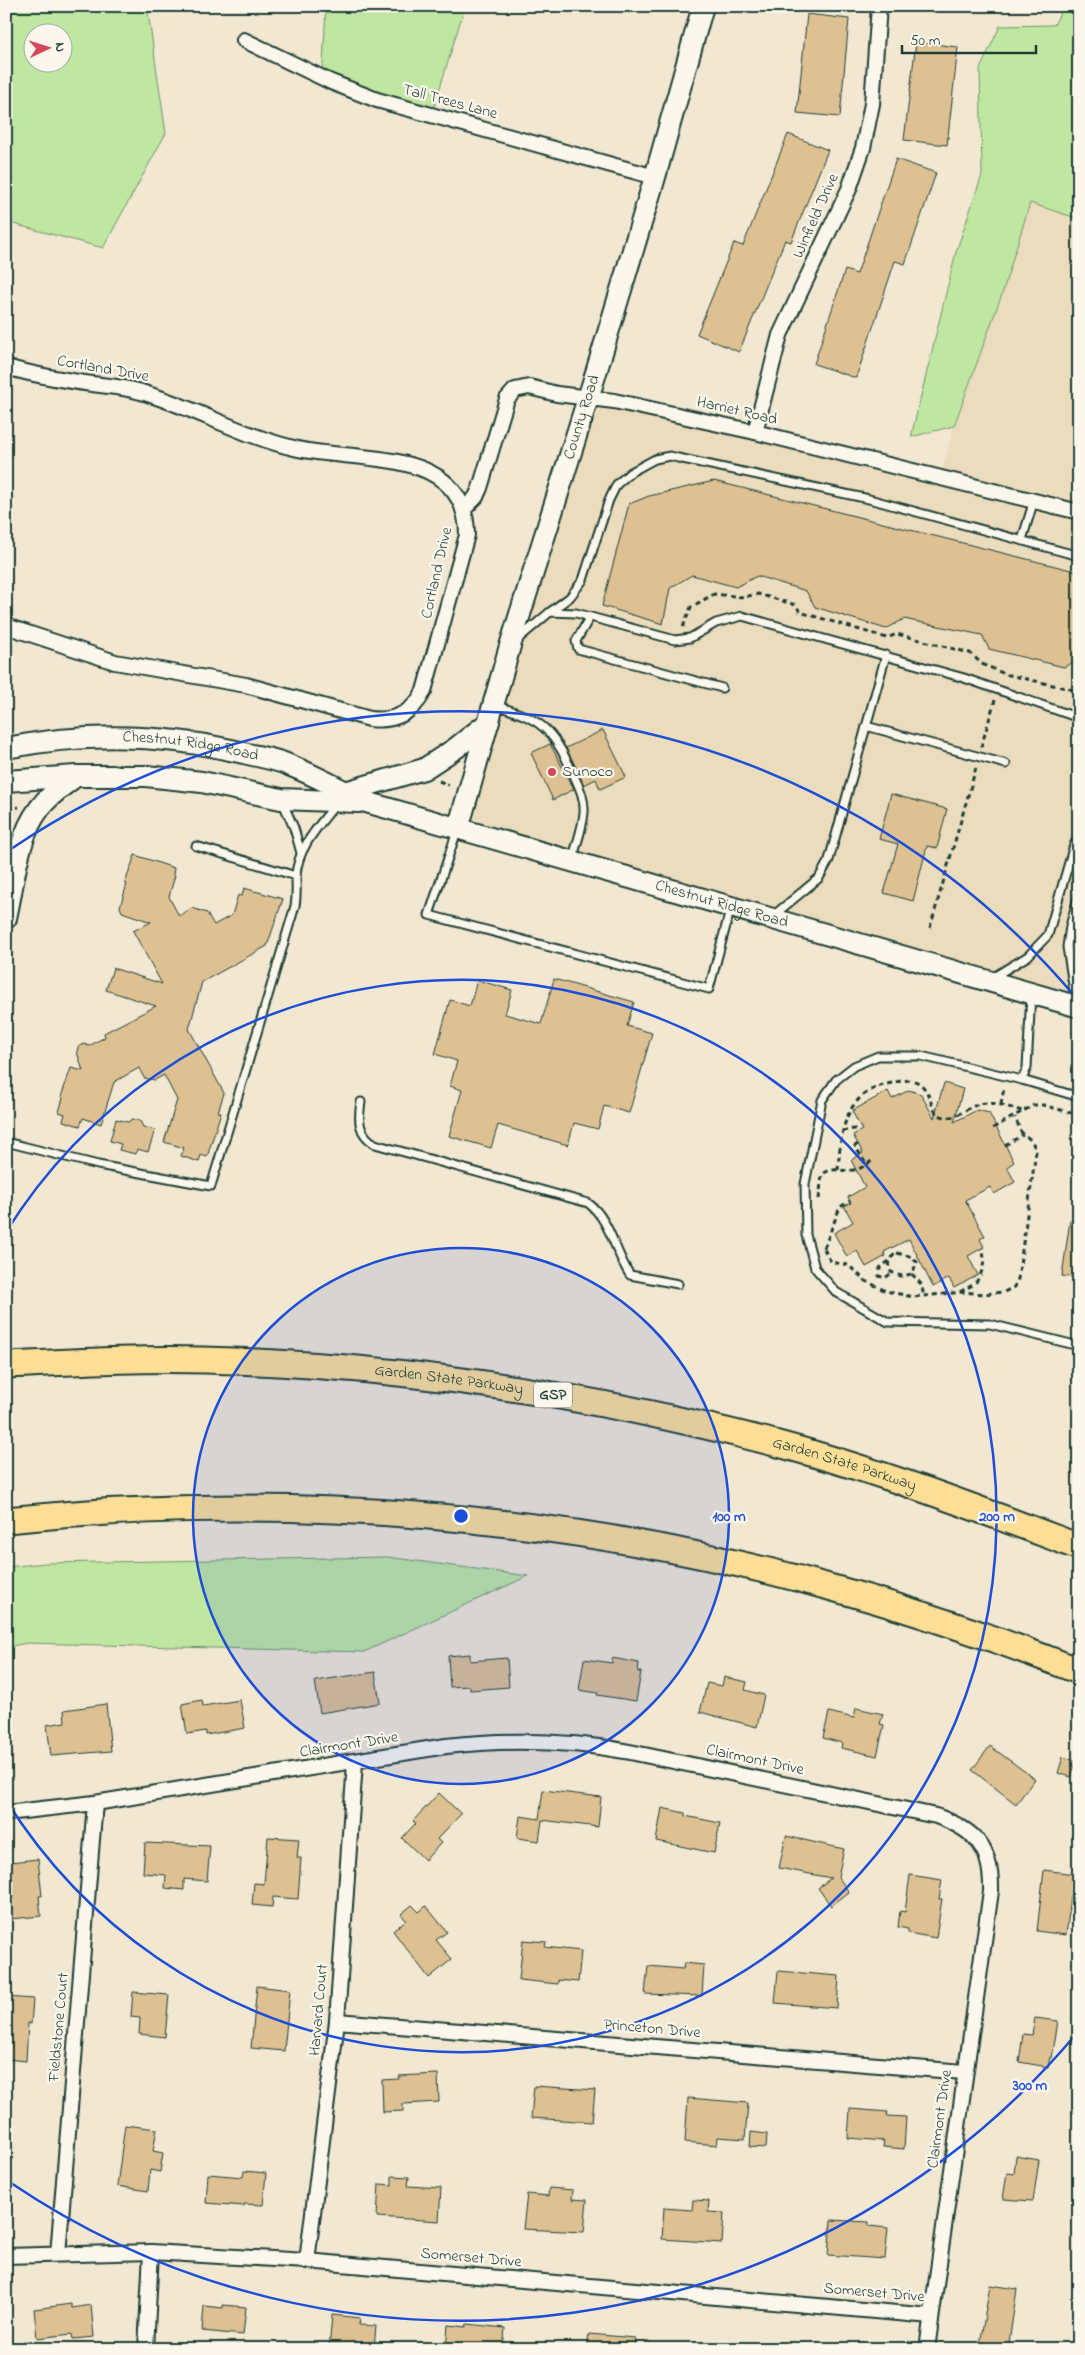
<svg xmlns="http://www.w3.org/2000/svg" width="1085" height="2355" font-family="'Indie Flower',sans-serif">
  <rect width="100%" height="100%" fill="#f2e7d1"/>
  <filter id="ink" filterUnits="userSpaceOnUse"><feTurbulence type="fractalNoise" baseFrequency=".02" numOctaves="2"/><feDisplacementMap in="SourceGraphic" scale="10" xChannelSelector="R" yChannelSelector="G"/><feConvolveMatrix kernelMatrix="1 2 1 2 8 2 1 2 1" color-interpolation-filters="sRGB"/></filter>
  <g filter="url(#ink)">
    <polygon fill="#ecdcbe" points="1030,202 1079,219 1079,1007 458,829 589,398 940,477 954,426 1002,294"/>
    <g fill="#c0e7a1" stroke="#70926a" fill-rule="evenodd">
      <path d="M6,6H147L166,133L103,248L6,222ZM32,32H62V62H32Z"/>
      <polygon points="326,6 465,6 431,117 322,84"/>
      <polygon points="1064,6 1079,6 1079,219 1030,203 1002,294 954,426 911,437 956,252 982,175 980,69 1000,26 1054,25"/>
      <polygon points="387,1557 528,1576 364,1652 27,1643 6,1647 6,1567 46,1563"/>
    </g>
    <g fill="#ddc192" stroke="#1f3d34">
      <polygon points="807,14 849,19 840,117 797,113"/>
      <polygon points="916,42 958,47 947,145 904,140"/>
      <polygon points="788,134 828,150 791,242 785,240 739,352 697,334 734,243 743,246"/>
      <polygon points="896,159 936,173 905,264 895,261 856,378 814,364 845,270 857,274"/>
      <polygon points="714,481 1079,572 1079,659 1064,667 989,649 982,635 904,619 886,629 815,607 806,591 757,576 736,587 692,575 670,588 663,624 602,606 629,504 649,496"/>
      <polygon points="603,730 626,777 600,789 596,779 584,785 566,748"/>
      <polygon points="550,744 574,789 553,800 531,753"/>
      <polygon points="891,794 947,809 937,848 927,846 913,901 884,893 898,844 879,839"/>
      <polygon points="135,855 174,868 173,875 175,875 169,897 179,916 192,908 207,913 214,925 232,915 238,895 242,896 244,888 283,899 267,946 202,982 189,1029 224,1093 218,1112 221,1112 207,1157 201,1155 199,1162 181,1156 184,1148 164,1142 177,1100 164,1075 155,1080 144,1078 139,1068 114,1082 101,1124 83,1118 80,1126 63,1121 65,1114 59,1112 63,1098 61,1097 71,1068 83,1071 77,1052 78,1047 84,1044 89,1046 105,1037 104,1033 156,1006 106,990 113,968 162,984 133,931 151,922 122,912 120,907 127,884 125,883"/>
      <polygon points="554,979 634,1002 627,1026 652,1033 629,1113 604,1106 598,1129 574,1123 568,1145 498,1125 491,1148 449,1136 462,1090 450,1086 457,1061 435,1054 450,1000 470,1006 477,980 512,990 505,1014 541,1024"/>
      <polygon points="944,1083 963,1089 954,1122 977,1110 989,1113 1014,1162 1007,1167 1015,1182 994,1194 990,1187 965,1200 985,1236 980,1239 984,1247 968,1256 978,1275 954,1288 949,1278 933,1287 909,1239 884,1252 886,1256 866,1267 857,1251 847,1257 834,1233 853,1222 844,1206 851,1203 848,1197 865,1187 851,1160 863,1153 853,1135 862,1130 852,1111 888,1091 892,1099 909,1090 921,1094 934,1118"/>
      <polygon points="116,1119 128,1122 132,1119 140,1121 143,1127 155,1130 148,1152 137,1149 136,1154 119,1150 121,1144 110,1141"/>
      <polygon points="1070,1220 1079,1221 1079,1278 1062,1276"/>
      <polygon points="470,1654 470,1661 507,1658 509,1687 470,1690 470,1686 450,1687 448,1656"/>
      <polygon points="612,1658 639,1663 638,1672 641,1672 636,1701 597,1695 598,1693 579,1690 584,1659 612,1663"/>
      <polygon points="375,1672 380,1703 320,1713 315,1681"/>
      <polygon points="724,1677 747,1682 745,1690 764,1695 757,1727 700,1712 707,1683 722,1686"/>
      <polygon points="202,1700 203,1706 240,1700 245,1728 206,1735 206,1731 187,1734 182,1704"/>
      <polygon points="106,1704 111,1751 51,1756 47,1725 65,1722 64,1710"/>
      <polygon points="856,1708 883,1714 880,1724 884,1725 877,1756 841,1748 842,1743 823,1738 829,1712 854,1718"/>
      <polygon points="990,1746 1035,1779 1016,1804 972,1770"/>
      <polygon points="1063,1757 1076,1761 1071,1777 1058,1773"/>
      <polygon points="543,1790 601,1797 598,1827 542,1820 539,1841 517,1838 520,1816 539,1819"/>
      <polygon points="439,1793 461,1814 437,1839 441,1843 425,1860 402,1838 416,1823 413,1821"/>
      <polygon points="662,1808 685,1813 685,1816 720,1823 714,1853 656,1841"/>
      <polygon points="786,1836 844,1849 838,1877 849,1892 831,1906 818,1888 831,1878 779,1868"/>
      <polygon points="268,1837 299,1839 297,1858 301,1858 298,1899 273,1897 272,1907 252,1905 254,1883 264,1884"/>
      <polygon points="145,1843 210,1846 207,1881 184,1879 184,1890 165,1888 166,1875 143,1873"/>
      <polygon points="38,1859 42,1896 39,1896 41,1916 10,1919 7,1898 14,1897 10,1862"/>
      <polygon points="1044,1870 1074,1874 1066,1935 1037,1931"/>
      <polygon points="910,1875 942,1880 939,1899 942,1899 936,1938 908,1933 908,1929 898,1927 900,1911 905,1912"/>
      <polygon points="412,1905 419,1912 426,1906 447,1932 436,1940 452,1959 429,1978 393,1931 406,1920 401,1914"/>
      <polygon points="523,1940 546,1942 545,1947 581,1951 578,1982 558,1980 558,1984 519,1980"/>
      <polygon points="684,1963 704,1965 702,1996 645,1994 648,1966 683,1969"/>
      <polygon points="778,1971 839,1976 837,2008 775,2003"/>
      <polygon points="257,1986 290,1990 284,2051 251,2048"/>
      <polygon points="133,1992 169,1995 165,2037 139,2034 140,2018 131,2017"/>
      <polygon points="6,1997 33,1999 31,2024 28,2023 26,2061 6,2059"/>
      <polygon points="1035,2018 1058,2021 1052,2058 1050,2057 1048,2067 1019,2062 1023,2034 1032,2035"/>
      <polygon points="438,2074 439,2102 403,2104 403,2111 383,2112 382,2080 399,2079 399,2076"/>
      <polygon points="534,2086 595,2090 592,2122 531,2118"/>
      <polygon points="688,2098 748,2103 745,2139 718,2137 717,2145 685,2142"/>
      <polygon points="850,2109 888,2112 887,2116 906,2117 904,2149 883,2147 884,2141 848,2138"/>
      <polygon points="125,2125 157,2129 153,2151 163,2153 160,2172 150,2170 148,2191 117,2186"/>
      <polygon points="751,2132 767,2134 766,2148 750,2147"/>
      <polygon points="1016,2156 1039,2160 1033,2201 1003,2199 1007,2173 1014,2174"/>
      <polygon points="244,2171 266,2173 263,2205 244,2204 244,2206 206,2203 208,2174 243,2177"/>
      <polygon points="392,2176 409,2177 408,2186 441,2188 439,2221 377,2217 379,2184 392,2185"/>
      <polygon points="549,2188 573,2190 572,2199 587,2200 584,2232 523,2229 527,2194 548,2196"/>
      <polygon points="693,2200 709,2201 708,2212 724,2213 722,2243 662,2239 664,2208 692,2210"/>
      <polygon points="831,2220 869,2222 869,2226 888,2228 885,2259 828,2255"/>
      <polygon points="990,2285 1017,2289 1008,2349 980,2344"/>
      <polygon points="71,2304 72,2308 91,2305 94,2337 73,2339 72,2334 37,2338 34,2309"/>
      <polygon points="223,2305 246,2307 243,2335 202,2331 204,2306 223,2308"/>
      <polygon points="332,2315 360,2318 359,2325 376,2326 374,2349 329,2349"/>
      <polygon points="467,2324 505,2328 503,2349 446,2349 448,2325 466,2327"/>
      <polygon points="589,2334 635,2338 634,2349 587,2349"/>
    </g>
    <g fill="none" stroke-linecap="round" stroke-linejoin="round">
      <defs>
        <g id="service">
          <polyline points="1022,540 1034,500"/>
          <polyline points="550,612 570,597 583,580 609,500 617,484 631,472 655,459 670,456 678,458 869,499 1079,556"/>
          <polyline points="590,617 576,641 578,649 722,688"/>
          <polyline points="518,639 550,612 576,613 675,640 690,638 716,623 742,616 964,678 1079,718"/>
          <path d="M494,705C541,719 551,727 572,771C578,785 585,797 584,812C583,828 576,845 572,861"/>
          <polyline points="866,726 1006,764"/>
          <polyline points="282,801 294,828 301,853"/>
          <polyline points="457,831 429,915 709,989 731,907"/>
          <polyline points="196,846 296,876"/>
          <polyline points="774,915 819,878 829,860 886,655"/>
          <polyline points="992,978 1028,956 1048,935 1074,845 1079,836"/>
          <polyline points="1076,1004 1067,947 1070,926 1079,894"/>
          <polyline points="1022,1080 1027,1068 1031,994"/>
          <polyline points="1079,1097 1022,1080 921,1056 878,1056 854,1066 836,1080 822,1100 805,1184 806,1235 815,1268 836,1292 888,1322 990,1324 1079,1346"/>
          <path d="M361,1102C358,1120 358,1134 375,1144L588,1203C610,1219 615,1253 630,1275L678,1284"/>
          <path d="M6,1142L98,1165L211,1186L295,906C297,895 296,886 296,875C298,847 319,826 335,805"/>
        </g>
        <g id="minor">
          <polyline points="244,40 331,82 377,100 655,177"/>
          <path d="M6,367C34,375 63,380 92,384C108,386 125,387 141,392C194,407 243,437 298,449C339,458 404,454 438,477C459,491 467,511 467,535L424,691C413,713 394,722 370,719L246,685L115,662L6,626"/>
          <polyline points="755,432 780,335 849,189 863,148 872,104 879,6"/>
          <polyline points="464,509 476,497 480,488 507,399 515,390 529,387 557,394 614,401 755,432 1079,512"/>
          <path d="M6,1813L95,1803L446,1746C509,1739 568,1740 630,1752L936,1816C976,1830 992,1848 991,1891L927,2349"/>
          <polyline points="337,2021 964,2072"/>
          <polyline points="58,2254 95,1803"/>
          <polyline points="6,2256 151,2252 307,2261 931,2316"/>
          <polyline points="307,2261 337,2021 355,1762"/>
          <polyline points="146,2349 151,2252"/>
        </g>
        <g id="secondary">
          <path id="s1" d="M6,748C86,732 165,734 244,753C259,757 277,759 291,766C317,776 341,790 366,802L1079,1007"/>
          <polyline points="6,781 76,776 146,776 202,782 281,799 359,802"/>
          <polyline points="345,792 424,769 456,748 489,722"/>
          <path id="s2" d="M458,829L510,646L595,376L655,177L703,6"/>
          <path d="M6,918C14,883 17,838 39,809C49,795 63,786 76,776"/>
        </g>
        <g id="motorway">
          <path id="s3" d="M6,1365C72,1362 139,1358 205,1360C400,1365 593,1395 782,1445C883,1472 981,1510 1079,1547"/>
          <path d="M6,1520C277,1492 566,1513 829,1587C914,1610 997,1639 1079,1671"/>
        </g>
      </defs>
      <use href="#service" stroke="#1f3d34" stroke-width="11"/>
      <use href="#minor" stroke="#1f3d34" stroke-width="18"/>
      <use href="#secondary" stroke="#1f3d34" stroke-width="24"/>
      <use href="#motorway" stroke="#1f3d34" stroke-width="29"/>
      <g stroke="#1f3d34" stroke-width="3" stroke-dasharray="5 4" stroke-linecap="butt">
        <polyline points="683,627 691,607 714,594 743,597 758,594 796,605 800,612 887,638 897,634 970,653 982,664 1005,674 1079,691"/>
        <polyline points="981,747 995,700"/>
        <polyline points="439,781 449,785"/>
        <polyline points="8,809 19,807"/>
        <polyline points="930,928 976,768"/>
        <polyline points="1001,1104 1004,1088"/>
        <polyline points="993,1128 1034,1105 1043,1105 1079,1115"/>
        <polyline points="842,1131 860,1128"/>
        <polyline points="858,1144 855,1146 866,1164"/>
        <polyline points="1005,1145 1023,1135"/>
        <path d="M838,1170C841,1130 844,1092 892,1083C899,1081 911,1078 919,1083C929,1090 930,1103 936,1113C955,1127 966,1103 987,1103C999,1103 1011,1108 1022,1111"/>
        <path d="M819,1199L822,1175C831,1166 841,1172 853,1170C860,1170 868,1163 874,1160"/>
        <polyline points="824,1248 840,1207 850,1201"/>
        <polyline points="824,1249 831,1262 848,1265 866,1281 886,1291 913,1297 963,1292 984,1294 1004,1292 1014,1287 1018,1279 1036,1151 1032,1141 1021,1132 1015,1117"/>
        <path d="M897,1253L909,1256L917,1262L912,1274L901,1276L891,1272C888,1264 889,1257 897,1253Z"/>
        <polyline points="889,1261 880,1268 879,1276 885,1278 892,1273"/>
        <polyline points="912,1274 921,1284 924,1296"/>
        <path d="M960,1292C965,1288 971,1287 975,1283C983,1275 986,1258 982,1248"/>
      </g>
      <use href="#service" stroke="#fbf7ec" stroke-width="7"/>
      <use href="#minor" stroke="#fbf7ec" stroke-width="14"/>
      <use href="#secondary" stroke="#fbf7ec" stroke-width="20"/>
      <use href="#motorway" stroke="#fcde96" stroke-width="25"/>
    </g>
  </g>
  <circle cx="461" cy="1516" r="268" fill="#1d4ed8" fill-opacity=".12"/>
  <g fill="none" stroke="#1d4ed8" stroke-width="2.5">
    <circle cx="461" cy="1516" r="268"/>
    <path d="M6 1232A536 536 0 1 1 6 1800"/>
    <path d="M1077 2033A804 804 0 0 1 11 2183M11 849A804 804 0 0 1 1077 999"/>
  </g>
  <circle fill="#d1495b" stroke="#fbf7ec" stroke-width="2" cx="552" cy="772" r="5"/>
  <g text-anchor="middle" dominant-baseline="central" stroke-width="4.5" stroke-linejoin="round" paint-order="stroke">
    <rect fill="#fbf7ec" stroke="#61756b" stroke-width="1" x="534" y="1382.5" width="38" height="25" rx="4"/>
    <g font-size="15" font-weight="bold" fill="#1f3d34">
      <text x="553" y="1395">GSP</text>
    </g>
    <g font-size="16" fill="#1f3d34" stroke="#fbf7ec">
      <text transform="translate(450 102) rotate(15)">Tall Trees Lane</text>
      <text transform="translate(816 216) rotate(-66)">Winfield Drive</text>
      <text transform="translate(103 369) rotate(10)">Cortland Drive</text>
      <text transform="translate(737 411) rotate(13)">Harriet Road</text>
      <text stroke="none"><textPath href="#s2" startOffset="430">County Road</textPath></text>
      <text transform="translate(437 573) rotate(-77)">Cortland Drive</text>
      <text stroke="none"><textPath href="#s1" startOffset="186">Chestnut Ridge Road</textPath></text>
      <text stroke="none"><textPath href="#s1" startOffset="742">Chestnut Ridge Road</textPath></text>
      <text stroke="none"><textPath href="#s3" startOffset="444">Garden State Parkway</textPath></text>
      <text stroke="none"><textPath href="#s3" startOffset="849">Garden State Parkway</textPath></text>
      <text transform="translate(349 1745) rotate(-9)">Clairmont Drive</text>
      <text transform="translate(755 1760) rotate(12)">Clairmont Drive</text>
      <text transform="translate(319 2010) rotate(-85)">Harvard Court</text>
      <text transform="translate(59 2027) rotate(-85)">Fieldstone Court</text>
      <text transform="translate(652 2029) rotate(5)">Princeton Drive</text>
      <text transform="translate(940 2119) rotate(-82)">Clairmont Drive</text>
      <text transform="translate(471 2258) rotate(5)">Somerset Drive</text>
      <text transform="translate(874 2293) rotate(5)">Somerset Drive</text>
    </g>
    <g font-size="16" fill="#1f3d34" stroke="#fbf7ec" text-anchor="start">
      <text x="562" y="772">Sunoco</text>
    </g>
  </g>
  <circle cx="461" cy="1516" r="8" fill="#1d4ed8" stroke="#fbf7ec" stroke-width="2.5"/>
  <g font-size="15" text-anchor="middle" font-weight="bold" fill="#1d4ed8" stroke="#fbf7ec" stroke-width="4.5" stroke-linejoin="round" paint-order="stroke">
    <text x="729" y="1521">100 m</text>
    <text x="997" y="1521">200 m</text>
    <text x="1030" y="2090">300 m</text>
  </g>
  <rect width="1085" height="2355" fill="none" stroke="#fbf7ec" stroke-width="25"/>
  <rect x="12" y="12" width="1060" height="2330" fill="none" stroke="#1f3d34" stroke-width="2" filter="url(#ink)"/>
  <g transform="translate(48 48) rotate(86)"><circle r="24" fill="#fbf7ec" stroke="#a3ada2"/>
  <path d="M0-4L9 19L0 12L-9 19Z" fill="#d1495b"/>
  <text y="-8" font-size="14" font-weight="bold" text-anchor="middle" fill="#1f3d34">N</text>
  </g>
  <path d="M902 45v8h134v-8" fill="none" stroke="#1f3d34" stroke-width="2.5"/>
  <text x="910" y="45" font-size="15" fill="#1f3d34" stroke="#fbf7ec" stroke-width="4" paint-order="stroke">50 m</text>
</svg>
